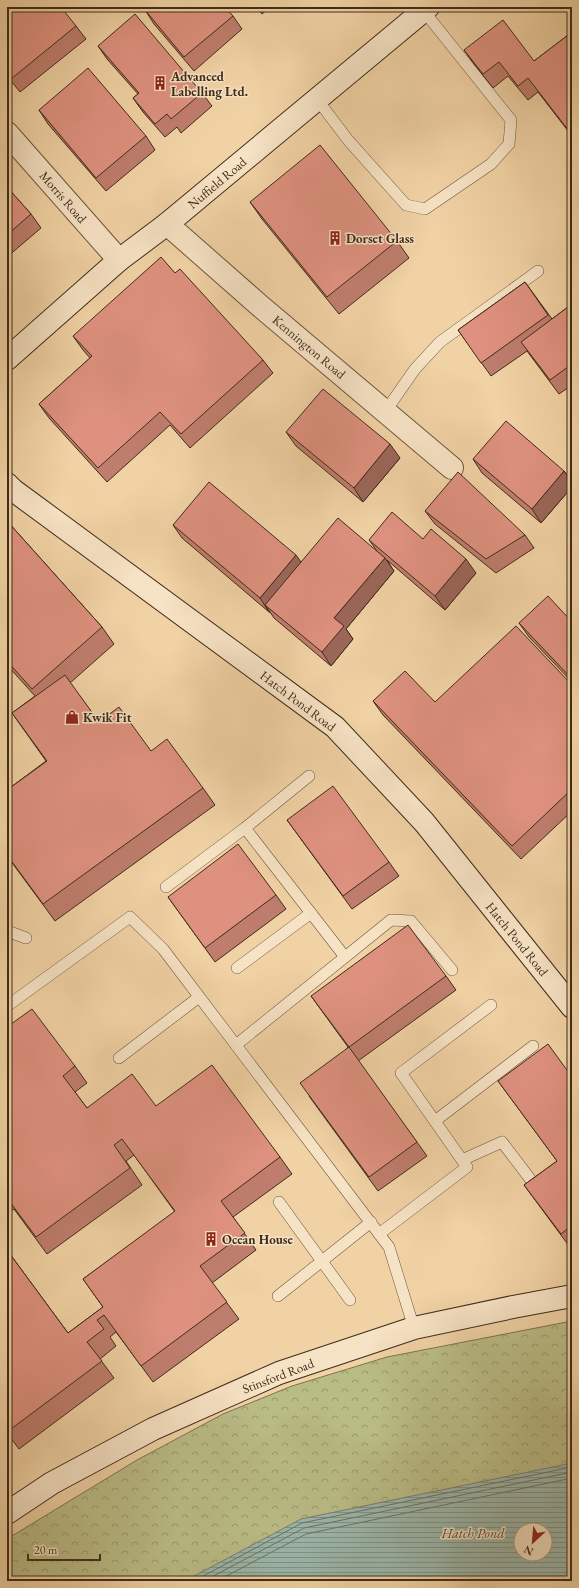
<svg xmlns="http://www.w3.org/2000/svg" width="579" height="1588" font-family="'EB Garamond',serif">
  <defs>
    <pattern id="park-crowns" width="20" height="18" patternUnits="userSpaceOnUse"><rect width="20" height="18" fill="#babc86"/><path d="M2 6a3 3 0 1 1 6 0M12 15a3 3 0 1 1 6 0" fill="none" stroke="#99996d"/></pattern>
    <pattern id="water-rules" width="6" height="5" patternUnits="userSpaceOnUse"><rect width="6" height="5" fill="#9bb7ab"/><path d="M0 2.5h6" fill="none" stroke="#80958a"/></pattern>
  </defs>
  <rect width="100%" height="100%" fill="#f1d2a4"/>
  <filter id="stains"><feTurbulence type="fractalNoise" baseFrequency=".005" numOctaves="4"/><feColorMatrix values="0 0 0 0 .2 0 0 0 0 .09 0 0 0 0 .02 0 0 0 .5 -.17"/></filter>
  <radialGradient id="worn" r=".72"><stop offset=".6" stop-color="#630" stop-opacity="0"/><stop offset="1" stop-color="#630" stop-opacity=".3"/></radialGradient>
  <path fill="url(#park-crowns)" stroke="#7c7450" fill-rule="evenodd" d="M572,1321V1581H7V1539L137,1460L223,1414L292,1386L387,1357ZM521,1530H545V1554H521Z"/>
  <path fill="url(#water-rules)" stroke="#767f71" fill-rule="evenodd" d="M572,1463V1581H185L301,1519ZM521,1530H545V1554H521Z"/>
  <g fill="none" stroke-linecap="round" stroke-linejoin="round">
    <g stroke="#6d7263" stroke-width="1">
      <polyline points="194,1581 302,1523 572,1467"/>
      <polyline points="204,1581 304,1528 572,1472"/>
      <polyline points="217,1581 306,1534 572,1478"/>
    </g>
    <defs>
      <g id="lane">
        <polyline points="317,99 348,140 406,205 425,209 491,164 509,144 511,120 423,10"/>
        <polyline points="385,412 415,369 440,342 538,271"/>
        <polyline points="245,828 309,776"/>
        <polyline points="166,887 245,828 345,957"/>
        <polyline points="7,931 26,938"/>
        <polyline points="237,968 311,913"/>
        <polyline points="7,1006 130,917 163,949 389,1247 414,1328"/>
        <polyline points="236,1045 391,920 411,921 452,970"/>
        <polyline points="119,1058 199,997"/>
        <polyline points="435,1121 533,1046"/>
        <polyline points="462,1160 502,1142 540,1192"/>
        <polyline points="279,1202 350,1300"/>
        <polyline points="379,1234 467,1167 401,1073 491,1005"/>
        <polyline points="278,1296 371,1222"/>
      </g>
      <g id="street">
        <polyline points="7,133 119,260"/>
        <polyline points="167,224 259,305 452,468"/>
      </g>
      <g id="secondary">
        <polyline points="7,359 119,260 167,224 428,7"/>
        <polyline points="7,484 13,490 335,727 424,822 572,1007"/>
        <polyline points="7,1513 52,1483 153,1429 279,1373 414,1328 513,1307 572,1296"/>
      </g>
    </defs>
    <use href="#lane" stroke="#6c563d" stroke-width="12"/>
    <use href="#street" stroke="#6c563d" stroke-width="24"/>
    <use href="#secondary" stroke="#3f2c1b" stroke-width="24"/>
    <use href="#lane" stroke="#f6e2c4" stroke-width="11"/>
    <use href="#street" stroke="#f6e2c4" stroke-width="22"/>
    <use href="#secondary" stroke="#f6e2c4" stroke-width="22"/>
  </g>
  <g fill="#bf7d6d" stroke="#3f2c1b">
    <polygon points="7,7 76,26 86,39 20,92 7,76"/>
    <polygon points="257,7 270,7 262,14"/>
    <polygon points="145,10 233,16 242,29 194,71 154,24"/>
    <polygon points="572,32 572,136 538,92 528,100 508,76 493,88 474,64 464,50 534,61"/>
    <polygon points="98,46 202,93 212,106 181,133 177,127 165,137 143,112 133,98 138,94 107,59"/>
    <polygon points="39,110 146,136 155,150 106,191 48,124"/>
    <polygon points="7,187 31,214 41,228 7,257"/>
    <polygon points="250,202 397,241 409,258 339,314 262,219"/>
    <polygon points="175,273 263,360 273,373 190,448 170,425 107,482 49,418 39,404 90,358 83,350 73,336"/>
    <polygon points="525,282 552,319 572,304 572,385 559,394 527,351 491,376 458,330"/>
    <polygon points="286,432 400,458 363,502 296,446"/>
    <polygon points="473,459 564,471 572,482 572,487 541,523 482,473"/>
    <polygon points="425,511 525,535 534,548 496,573 435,524"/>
    <polygon points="7,521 102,627 114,644 70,683 99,722 151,751 203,788 215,805 55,921 7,856 7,790 46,761 12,713 35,696 7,665"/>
    <polygon points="173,525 301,562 377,551 369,540 423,539 476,573 445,610 387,560 394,571 346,629 353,639 331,666 274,618 270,612 269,612 182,538"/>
    <polygon points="572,622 572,682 529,637 519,623"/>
    <polygon points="572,685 572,811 521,859 383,715 373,701 435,702"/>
    <polygon points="287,820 389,862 399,876 352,909"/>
    <polygon points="276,895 286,909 215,962 168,897"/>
    <polygon points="446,976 456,990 358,1061 427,1156 378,1191 309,1096 348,1047 311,996"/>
    <polygon points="7,1027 75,1066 87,1083 75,1092 87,1108 156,1106 280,1157 292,1174 233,1217 256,1250 212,1283 239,1319 153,1382 116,1332 110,1337 116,1346 100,1359 114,1378 19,1449 7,1433 7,1250 68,1333 103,1307 83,1279 175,1212 134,1155 126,1161 142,1185 47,1254 14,1209 7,1214"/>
    <polygon points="572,1077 572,1250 524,1185 557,1161 498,1081"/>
  </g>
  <g fill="#9b6659" stroke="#3f2c1b">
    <polygon points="390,444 400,458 363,502 354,488"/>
    <polygon points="564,471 572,482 572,487 541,523 532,509"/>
    <polygon points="296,555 306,569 265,605 270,612 269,612 260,598"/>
    <polygon points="385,558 394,571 346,629 353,639 331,666 322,652 334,618"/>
    <polygon points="466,559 476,573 445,610 435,596"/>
  </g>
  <g fill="#de917f" stroke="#3f2c1b">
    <polygon points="7,7 61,7 76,26 11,79 7,74"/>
    <polygon points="149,7 225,7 233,16 184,57 145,10"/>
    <polygon points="135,14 202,93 171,119 167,114 155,124 133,98 139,93 98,46"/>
    <polygon points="503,20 534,61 572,32 572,135 528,78 518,86 499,62 483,74 464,50"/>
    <polygon points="88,68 146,136 96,178 39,110"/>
    <polygon points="320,145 397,241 327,297 250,202"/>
    <polygon points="7,187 31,214 7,235"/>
    <polygon points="161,257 175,273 180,269 263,360 181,434 160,412 98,468 39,404 92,356 73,336"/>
    <polygon points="525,282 548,315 481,363 458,330"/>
    <polygon points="572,304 572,364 550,380 521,342"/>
    <polygon points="323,389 390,444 354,488 286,432"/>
    <polygon points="506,421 564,471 532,509 473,459"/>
    <polygon points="458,472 525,535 486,559 425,511"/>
    <polygon points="209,482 296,555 260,598 173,525"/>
    <polygon points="392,512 423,539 431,529 466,559 435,596 369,540"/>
    <polygon points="338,518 385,558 334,618 344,626 322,652 265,605"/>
    <polygon points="7,521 102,627 32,689 7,661"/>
    <polygon points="548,596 572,622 572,679 519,623"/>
    <polygon points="516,626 572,685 572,789 512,846 373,701 405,671 435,702"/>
    <polygon points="65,675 99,722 119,707 151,751 167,739 203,788 43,904 7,855 7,790 47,761 12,713"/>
    <polygon points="333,786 389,862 343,896 287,820"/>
    <polygon points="238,844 276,895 205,948 168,897"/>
    <polygon points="408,925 446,976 349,1047 311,996"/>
    <polygon points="32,1009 75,1066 63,1076 87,1108 132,1074 156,1106 212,1065 280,1157 221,1201 245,1233 200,1266 227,1302 141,1366 104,1315 97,1320 104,1329 87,1342 102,1361 7,1432 7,1250 68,1333 103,1307 83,1279 175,1211 122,1139 114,1145 130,1168 36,1237 7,1198 7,1027"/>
    <polygon points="548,1044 572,1077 572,1225 561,1234 524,1185 557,1161 498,1081"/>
    <polygon points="349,1047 417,1142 369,1177 300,1083"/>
  </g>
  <defs>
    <symbol id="building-bare" viewBox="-9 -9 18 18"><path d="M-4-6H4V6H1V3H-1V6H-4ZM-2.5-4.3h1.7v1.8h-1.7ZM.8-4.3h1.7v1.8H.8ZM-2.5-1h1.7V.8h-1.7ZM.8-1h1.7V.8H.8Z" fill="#8f2418" stroke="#f6e2c4" stroke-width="2.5" paint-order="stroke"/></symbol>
    <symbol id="shop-bare" viewBox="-9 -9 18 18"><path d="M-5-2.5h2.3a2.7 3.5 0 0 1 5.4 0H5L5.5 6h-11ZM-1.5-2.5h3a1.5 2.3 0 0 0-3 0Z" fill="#8f2418" stroke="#f6e2c4" stroke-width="2.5" paint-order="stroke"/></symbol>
  </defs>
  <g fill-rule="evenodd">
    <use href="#building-bare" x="150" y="73" width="20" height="20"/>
    <use href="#building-bare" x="325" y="228" width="20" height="20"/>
    <use href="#shop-bare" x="62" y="707" width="20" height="20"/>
    <use href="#building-bare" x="201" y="1229" width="20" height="20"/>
  </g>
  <g text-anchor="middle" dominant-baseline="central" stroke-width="3" stroke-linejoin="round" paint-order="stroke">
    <g font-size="13" font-weight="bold" fill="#3f2c1b" stroke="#f6e2c4" text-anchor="start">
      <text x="171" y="76">Advanced<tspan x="171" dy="15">Labelling Ltd.</tspan></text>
      <text x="346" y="238">Dorset Glass</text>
      <text x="83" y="717">Kwik Fit</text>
      <text x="222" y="1239">Ocean House</text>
    </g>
    <g font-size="13" fill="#3f2c1b" stroke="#f6e2c4">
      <text transform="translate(217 183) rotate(-40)">Nuffield Road</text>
      <text transform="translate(63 197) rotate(49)">Morris Road</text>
      <text transform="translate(309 347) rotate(40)">Kennington Road</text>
      <text transform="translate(298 701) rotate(37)">Hatch Pond Road</text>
      <text transform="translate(517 939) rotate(51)">Hatch Pond Road</text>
      <text transform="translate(278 1376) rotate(-21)">Stinsford Road</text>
    </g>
    <g font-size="14" font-style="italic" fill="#514838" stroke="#f6e2c4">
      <text x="473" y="1533">Hatch Pond</text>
    </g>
  </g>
  <rect width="579" height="1588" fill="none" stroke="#f1d2a4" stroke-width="24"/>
  <rect x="8" y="8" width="563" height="1572" fill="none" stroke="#3f2c1b" stroke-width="2"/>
  <rect x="12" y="12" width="555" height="1564" fill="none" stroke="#3f2c1b"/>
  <g transform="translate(533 1542) rotate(206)"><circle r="19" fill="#f6e2c4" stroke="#ad9980"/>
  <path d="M0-3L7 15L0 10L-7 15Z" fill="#8f2418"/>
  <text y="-6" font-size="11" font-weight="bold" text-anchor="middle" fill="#3f2c1b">N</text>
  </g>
  <path d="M28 1554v6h72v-6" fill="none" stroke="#3f2c1b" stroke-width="2"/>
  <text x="34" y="1554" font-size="12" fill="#3f2c1b" stroke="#f6e2c4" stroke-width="3" paint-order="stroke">20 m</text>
  <rect width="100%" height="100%" filter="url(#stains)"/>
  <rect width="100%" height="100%" fill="url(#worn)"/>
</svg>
